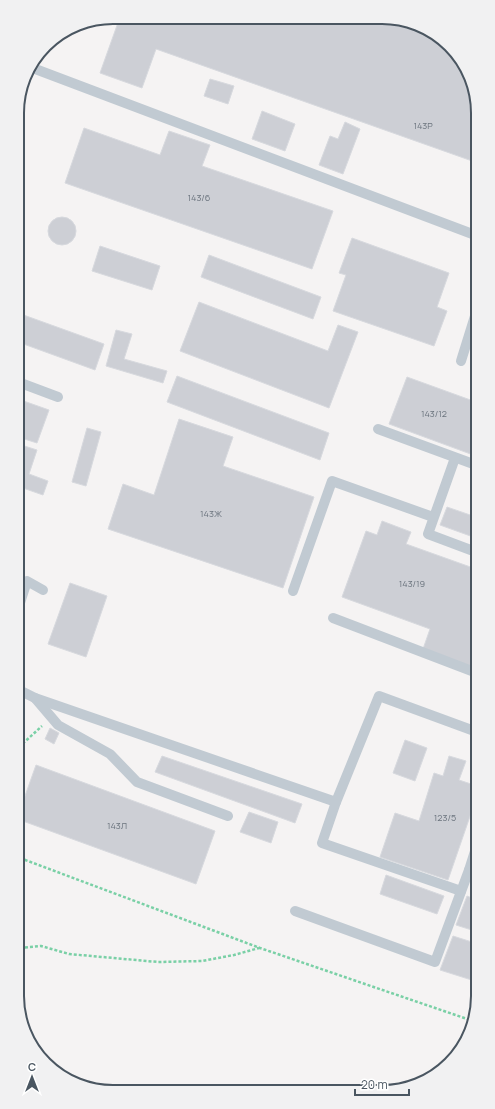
<svg xmlns="http://www.w3.org/2000/svg" width="495" height="1109" font-family="Manrope,sans-serif">
  <rect width="100%" height="100%" fill="#f5f3f3"/>
  <g fill="#cdcfd5" stroke="#d7d9de">
    <polygon points="120,17 400,19 445,41 475,88 475,162 156,49 142,88 100,73"/>
    <polygon points="210,79 234,86 228,104 204,96"/>
    <polygon points="262,111 295,124 285,151 252,139"/>
    <polygon points="345,122 360,129 343,174 319,165 330,136 338,139"/>
    <polygon points="84,128 160,155 169,131 210,145 202,166 333,211 312,269 65,183"/>
    <circle cx="62" cy="231" r="14"/>
    <polygon points="352,238 449,273 437,307 447,311 434,346 333,311 346,275 339,273"/>
    <polygon points="100,246 160,266 152,290 92,271"/>
    <polygon points="209,255 321,297 313,319 201,277"/>
    <polygon points="199,302 328,351 338,325 358,332 329,408 180,351"/>
    <polygon points="18,313 104,344 95,370 18,342"/>
    <polygon points="116,330 132,334 124,359 167,371 163,383 106,366"/>
    <polygon points="177,376 329,433 320,460 167,402"/>
    <polygon points="407,377 476,402 476,456 389,424"/>
    <polygon points="18,399 49,410 37,443 18,437"/>
    <polygon points="179,419 233,437 223,466 314,497 283,588 108,529 123,484 154,495"/>
    <polygon points="87,428 101,432 86,486 72,482"/>
    <polygon points="18,444 37,450 29,474 48,481 43,495 23,488 21,493 19,492"/>
    <polygon points="447,507 476,517 476,538 440,525"/>
    <polygon points="382,521 411,532 406,544 476,569 477,658 473,668 423,649 430,629 342,597 366,531 377,535"/>
    <polygon points="70,583 107,596 86,657 48,644"/>
    <polygon points="50,728 59,733 54,744 45,739"/>
    <polygon points="405,740 427,748 415,781 393,773"/>
    <polygon points="162,756 302,804 295,823 155,772"/>
    <polygon points="449,756 466,761 459,780 477,786 477,796 448,880 380,857 395,813 419,821 434,773 443,776"/>
    <polygon points="36,765 215,831 196,884 20,820 20,810"/>
    <polygon points="249,812 278,822 271,843 240,832"/>
    <polygon points="386,875 444,896 437,914 380,894"/>
    <polygon points="467,896 477,900 478,932 456,925"/>
    <polygon points="453,936 478,944 478,982 440,970"/>
  </g>
  <g fill="none" stroke-linecap="round" stroke-linejoin="round">
    <g stroke="#7ad0a6" stroke-width="2.5" stroke-dasharray="3 2" stroke-linecap="butt">
      <polyline points="19,747 42,726"/>
      <polyline points="19,754 23,755 19,763"/>
      <polyline points="20,858 260,948 473,1021"/>
      <polyline points="20,948 41,946 69,954 158,962 202,961 234,955 259,948"/>
    </g>
    <g stroke="#c1cad2" stroke-width="10">
      <polyline points="30,67 475,235"/>
      <polyline points="461,361 475,316"/>
      <polyline points="18,382 58,397"/>
      <polyline points="378,429 476,465"/>
      <polyline points="455,458 428,534 476,552"/>
      <polyline points="293,591 332,481 433,517"/>
      <polyline points="19,606 27,581 43,590"/>
      <polyline points="333,618 477,673"/>
      <polyline points="19,690 35,698 336,802"/>
      <polyline points="35,698 58,725 110,754 137,782 228,816"/>
      <polyline points="477,845 469,870 477,873"/>
      <polyline points="461,891 322,843 336,802 379,696 477,732"/>
      <polyline points="295,911 435,962 469,870"/>
    </g>
  </g>
  <g text-anchor="middle" dominant-baseline="central" stroke-width="3.5" stroke-linejoin="round" paint-order="stroke">
    <g font-size="9" fill="#6b747e">
      <text x="423" y="125">143Р</text>
      <text x="199" y="197">143/6</text>
      <text x="434" y="413">143/12</text>
      <text x="211" y="513">143Ж</text>
      <text x="412" y="583">143/19</text>
      <text x="445" y="817">123/5</text>
      <text x="117" y="825">143Л</text>
    </g>
  </g>
  <path d="M0 0H495V1109H0ZM113 24H382A89 89 0 0 1 471 113V996A89 89 0 0 1 382 1085H113A89 89 0 0 1 24 996V113A89 89 0 0 1 113 24Z" fill="#f1f1f2" fill-rule="evenodd"/>
  <path fill="none" stroke="#4a5661" stroke-width="2" d="M113 24H382A89 89 0 0 1 471 113V996A89 89 0 0 1 382 1085H113A89 89 0 0 1 24 996V113A89 89 0 0 1 113 24Z"/>
  <g transform="translate(32 1077)" stroke="#ffffff" stroke-width="3" paint-order="stroke">
  <path d="M0-3L7 15L0 10L-7 15Z" fill="#4a5661"/>
  <text y="-6" font-size="11" font-weight="bold" text-anchor="middle" fill="#4a5661">С</text>
  </g>
  <path d="M355 1089v6h54v-6" fill="none" stroke="#4a5661" stroke-width="2"/>
  <text x="361" y="1089" font-size="12" fill="#4a5661" stroke="#ffffff" stroke-width="3" paint-order="stroke">20 m</text>
</svg>
